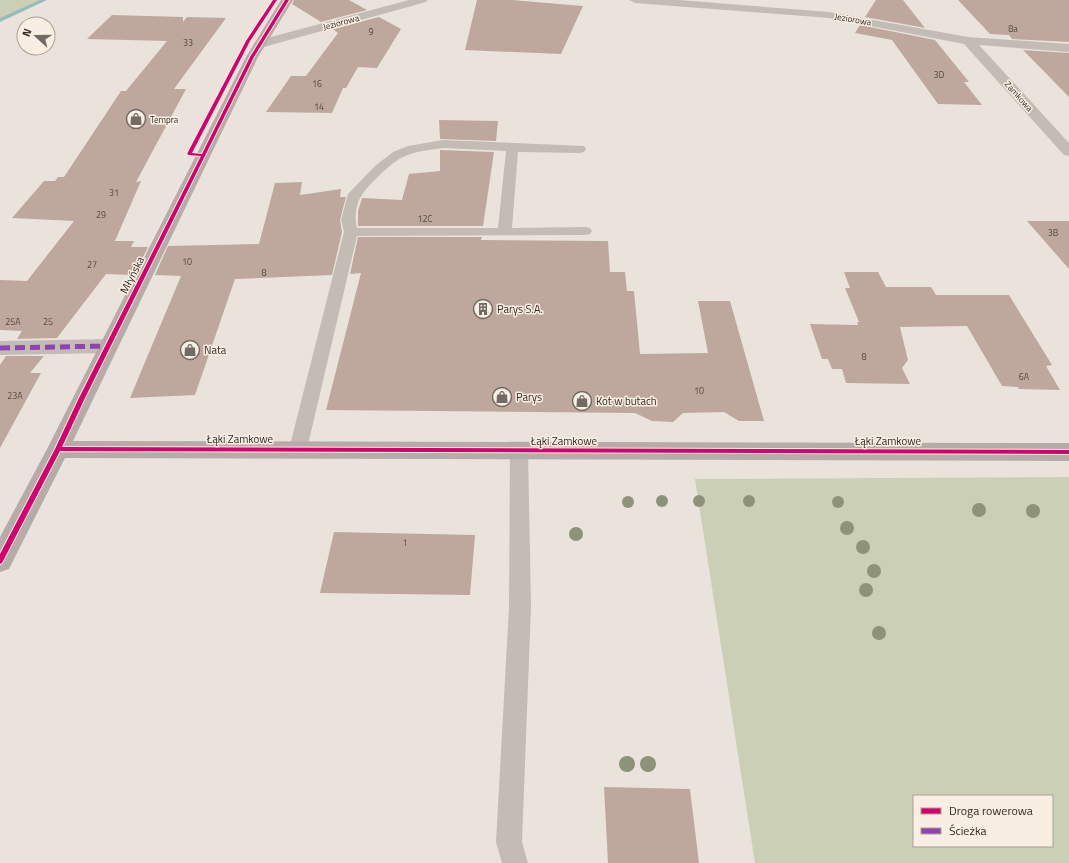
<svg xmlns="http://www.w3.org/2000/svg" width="1069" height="863" font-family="'Titillium Web',sans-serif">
  <rect width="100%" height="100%" fill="#eae3dc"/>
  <g fill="#cacfb6" fill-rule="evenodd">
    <polygon points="0,0 44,0 0,20"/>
    <path d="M1069,477V863H755L695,479ZM914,796H1052V846H914Z"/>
  </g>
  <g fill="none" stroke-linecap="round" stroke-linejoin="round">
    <polygon fill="#98babb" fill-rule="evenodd" points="40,0 47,0 0,22 0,18"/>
  </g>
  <g fill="#bea89d">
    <polygon points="294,0 349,0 367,10 321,22 292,4"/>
    <polygon points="477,0 512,0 583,6 561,54 465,50"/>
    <polygon points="876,0 903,0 925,28 865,17"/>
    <polygon points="958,0 1069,0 1069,42 1012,39 1009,35 990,34"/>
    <polygon points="112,15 183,17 183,22 187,17 226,18 174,89 186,89 136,182 141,181 115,241 134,241 131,247 148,247 134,275 106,274 57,338 17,339 22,331 0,330 0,280 27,281 74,221 12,218 44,181 55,181 58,177 64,177 121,91 126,91 167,41 87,39"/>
    <polygon points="379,17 401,29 377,68 358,67 346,88 343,88 332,113 266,112 291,76 306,76 338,33 333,29"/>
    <polygon points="860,25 935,40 969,82 964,82 982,105 938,104 892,40 855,33"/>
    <polygon points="1023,50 1069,53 1069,97"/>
    <polygon points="439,120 498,121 496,141 440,139"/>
    <polygon points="440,150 494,152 483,226 358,226 358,211 362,198 402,200 409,174 440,171"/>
    <polygon points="302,182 300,195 341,189 340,197 346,197 340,220 342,232 332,275 235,279 195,395 130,398 181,276 155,275 168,246 259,244 275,183"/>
    <polygon points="1027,221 1069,221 1069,269"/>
    <polygon points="358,237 482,237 481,240 608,241 610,272 625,272 627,291 634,291 640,354 708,353 698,301 730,301 764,421 739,421 724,412 683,413 673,422 652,421 635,413 326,410 361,273 350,274"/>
    <polygon points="844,272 878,272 886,287 931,287 936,295 1009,295 1052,365 1046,366 1060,390 1019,389 1018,387 1002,386 967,326 900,327 908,360 902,368 910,384 846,383 842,369 832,369 828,359 822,359 810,324 858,325 857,322 859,322 845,288 850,288"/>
    <polygon points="6,356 44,356 30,373 41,373 0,448 0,365"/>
    <polygon points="334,532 475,535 470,595 320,593"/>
    <polygon points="604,787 690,789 699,863 608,863"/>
  </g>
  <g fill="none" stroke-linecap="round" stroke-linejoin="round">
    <g fill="#c3bcb5" fill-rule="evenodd">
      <path d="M443,140L584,146L586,149L584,152L580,153L518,152L512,228L585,227L590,228L592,231L590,234L585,235L357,236L307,449L304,454L298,456L292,454L289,449L344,232L341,220L348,194L375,166L393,152L408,146ZM443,148L506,151L498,228H357C354,219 356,203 362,195C368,185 393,161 403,157C416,151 429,150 443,148Z"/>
      <polygon points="519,443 525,445 528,450 531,607 522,842 528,863 502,863 496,842 509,607 510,450 513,445"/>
    </g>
    <g fill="#c3bcb5" fill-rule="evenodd">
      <polygon points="409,0 428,0 426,2 264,47 256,47 254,44 256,41"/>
      <polygon points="629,0 679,0 829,12 968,37 1069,44 1069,52 979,45 1069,143 1069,156 1064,155 964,44 829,18 635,3"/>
      <polygon points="108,339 115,341 118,346 115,351 108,353 0,355 0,341"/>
    </g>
    <polygon fill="#b4aca6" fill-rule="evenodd" points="281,0 293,0 258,57 73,441 1069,443 1069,461 65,458 9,569 0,572 0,537 47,449 246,57"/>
    <polyline stroke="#8e44ad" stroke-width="5" stroke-dasharray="10 5" stroke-linecap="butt" points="0,348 108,346"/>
    <defs>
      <polygon id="cycleway" points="273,0 277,0 250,41 192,153 202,154 250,57 285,0 289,0 254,57 85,398 62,447 1069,450 1069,454 60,451 2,563 0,564 0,554 55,449 79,398 201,156 189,155 187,154 246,41"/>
    </defs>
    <use href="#cycleway" stroke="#f8eee2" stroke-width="2"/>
    <use href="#cycleway" fill="#d6006c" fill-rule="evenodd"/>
  </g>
  <g fill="#8d9379">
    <circle cx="662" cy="501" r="6"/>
    <circle cx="699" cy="501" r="6"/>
    <circle cx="749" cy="501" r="6"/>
    <circle cx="628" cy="502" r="6"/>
    <circle cx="838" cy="502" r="6"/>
    <circle cx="979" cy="510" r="7"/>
    <circle cx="1033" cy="511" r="7"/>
    <circle cx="847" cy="528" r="7"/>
    <circle cx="576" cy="534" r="7"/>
    <circle cx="863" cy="547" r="7"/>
    <circle cx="874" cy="571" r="7"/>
    <circle cx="866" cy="590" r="7"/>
    <circle cx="879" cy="633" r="7"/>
    <circle cx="627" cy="764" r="8"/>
    <circle cx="648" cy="764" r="8"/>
  </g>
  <defs>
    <symbol id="shop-ring" viewBox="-11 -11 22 22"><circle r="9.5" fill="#f8eee2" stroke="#726a64" stroke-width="1.5"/><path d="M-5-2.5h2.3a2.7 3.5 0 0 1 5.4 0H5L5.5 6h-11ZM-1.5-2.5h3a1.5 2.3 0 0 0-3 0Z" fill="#726a64"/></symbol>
    <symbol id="building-ring" viewBox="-11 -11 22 22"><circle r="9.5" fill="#f8eee2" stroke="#726a64" stroke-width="1.5"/><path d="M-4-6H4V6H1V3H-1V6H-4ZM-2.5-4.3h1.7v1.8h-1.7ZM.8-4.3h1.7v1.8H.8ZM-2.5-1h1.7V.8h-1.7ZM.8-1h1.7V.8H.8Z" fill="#726a64"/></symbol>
  </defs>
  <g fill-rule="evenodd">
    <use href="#shop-ring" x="125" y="108" width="22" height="22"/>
    <use href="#building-ring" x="472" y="298" width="22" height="22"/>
    <use href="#shop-ring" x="179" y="339" width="22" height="22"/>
    <use href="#shop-ring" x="491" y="386" width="22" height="22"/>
    <use href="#shop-ring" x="571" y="390" width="22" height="22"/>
  </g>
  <g text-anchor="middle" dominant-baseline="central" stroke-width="3" stroke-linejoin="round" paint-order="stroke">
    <g font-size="9" fill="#322924" stroke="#f8eee2">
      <text transform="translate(853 19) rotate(10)">Jeziorowa</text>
      <text transform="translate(341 22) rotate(-15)">Jeziorowa</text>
      <text transform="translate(1019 96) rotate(48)">Zamkowa</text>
    </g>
    <g font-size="9" fill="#554942">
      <text x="1013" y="28">8a</text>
      <text x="371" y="31">9</text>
      <text x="188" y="42">33</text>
      <text x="939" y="74">3D</text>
      <text x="317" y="83">16</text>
      <text x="319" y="106">14</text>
      <text x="114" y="192">31</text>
      <text x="101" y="214">29</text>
      <text x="425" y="218">12C</text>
      <text x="1053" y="232">3B</text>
      <text x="187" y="261">10</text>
      <text x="92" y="264">27</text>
      <text x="264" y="272">8</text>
      <text x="13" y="321">25A</text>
      <text x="48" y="321">25</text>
      <text x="864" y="356">8</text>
      <text x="1024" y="376">6A</text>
      <text x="699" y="390">10</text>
      <text x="15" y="395">23A</text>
      <text x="405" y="542">1</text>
    </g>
    <g font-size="9" fill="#322924" stroke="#f8eee2" text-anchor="start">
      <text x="150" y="119">Tempra</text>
    </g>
    <g font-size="11" fill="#322924" stroke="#f8eee2">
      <text transform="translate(132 275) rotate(-63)">Młyńska</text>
      <text x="240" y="439">Łąki Zamkowe</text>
      <text x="564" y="441">Łąki Zamkowe</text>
      <text x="888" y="441">Łąki Zamkowe</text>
    </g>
    <g font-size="11" fill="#322924" stroke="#f8eee2" text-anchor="start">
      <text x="497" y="309">Parys S.A.</text>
      <text x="204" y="350">Nata</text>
      <text x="516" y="397">Parys</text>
      <text x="596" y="401">Kot w butach</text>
    </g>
  </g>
  <rect x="913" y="795" width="140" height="52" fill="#f8eee2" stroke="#a99f96"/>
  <rect x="921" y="808" width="20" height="6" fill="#d6006c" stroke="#a99f96"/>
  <text x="949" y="815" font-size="12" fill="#322924">Droga rowerowa</text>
  <rect x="921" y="828" width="20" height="6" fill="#8e44ad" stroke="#a99f96"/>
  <text x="949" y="835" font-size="12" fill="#322924">Ścieżka</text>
  <g transform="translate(36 36) rotate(291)"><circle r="19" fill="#f8eee2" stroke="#a99f96"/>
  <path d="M0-3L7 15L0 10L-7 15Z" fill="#726a64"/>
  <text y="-6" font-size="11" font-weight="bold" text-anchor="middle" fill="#322924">N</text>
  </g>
</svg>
